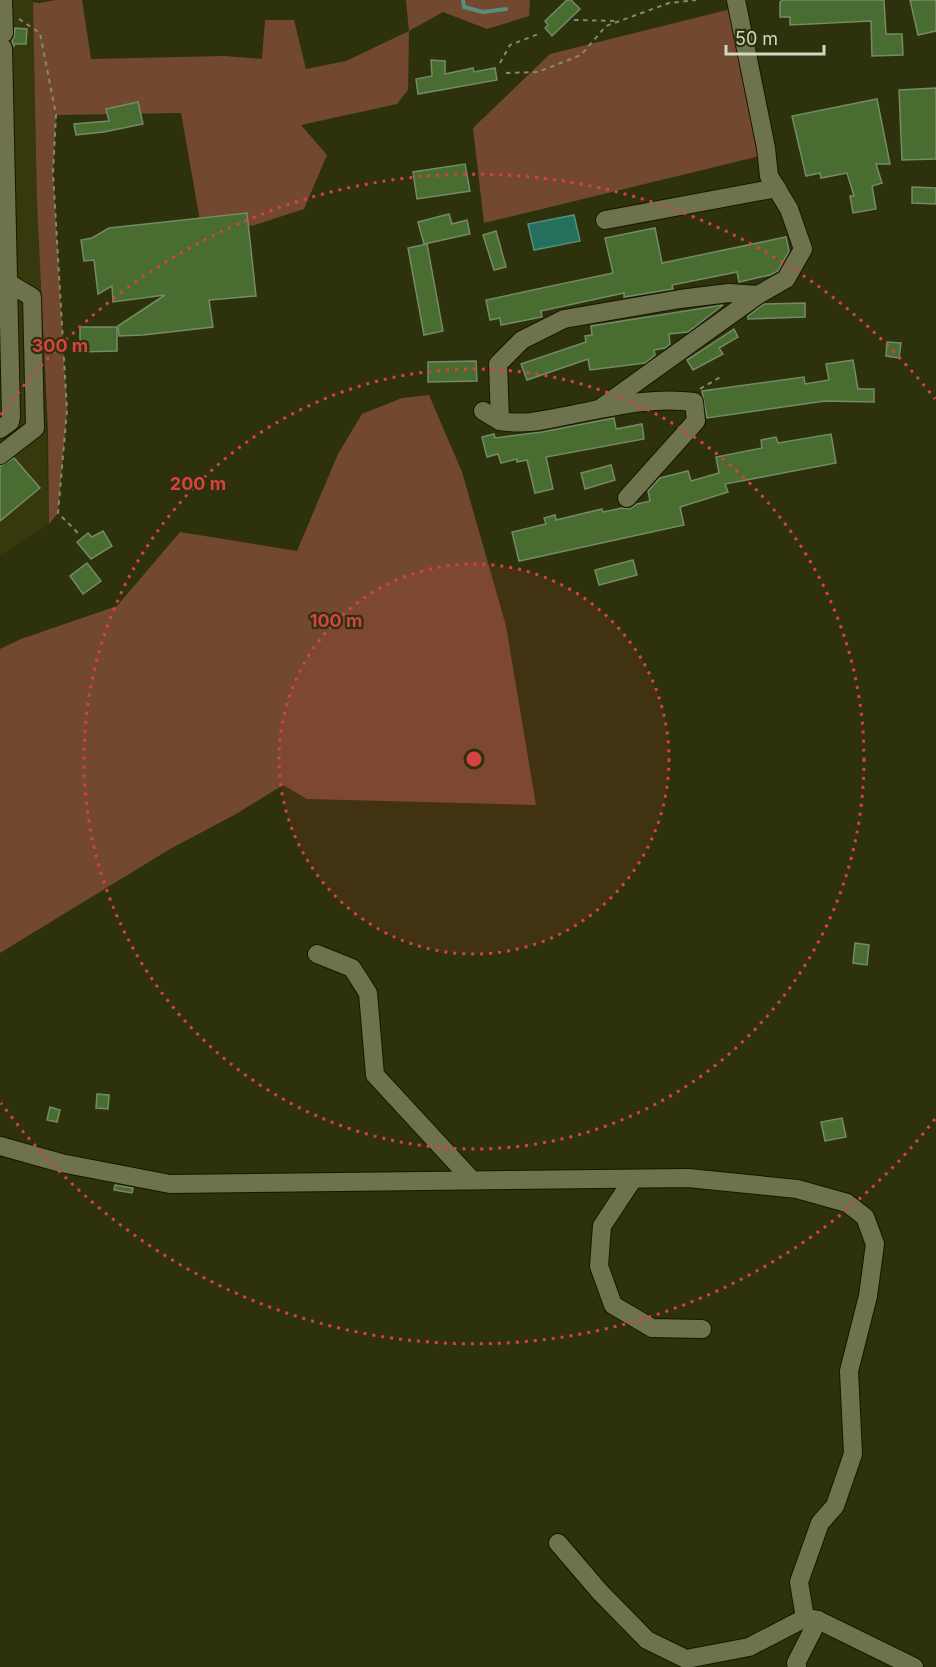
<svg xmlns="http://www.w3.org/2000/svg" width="936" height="1667" font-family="Inter,sans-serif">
  <rect width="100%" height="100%" fill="#2d310c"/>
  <polygon fill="#36390b" points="0,0 33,0 49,524 0,555"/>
  <g fill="#72492e">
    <polygon points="56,0 82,0 91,59 224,56 262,59 265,20 294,20 306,69 346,61 409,31 406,0 530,0 529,16 487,29 443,12 409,31 408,90 397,104 301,125 327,155 304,209 255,225 202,232 181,113 56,115 53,173 67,410 58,513 49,524 48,431 37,201 33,2 39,3"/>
    <polygon points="731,9 760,156 484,223 473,128 550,54"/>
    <polygon points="429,395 462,472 506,626 536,805 307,799 283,785 236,814 170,849 0,953 0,649 21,639 117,606 180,532 297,551 338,454 362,414 402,398"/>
  </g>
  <polygon fill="#256f5d" stroke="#598e7b" stroke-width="1.5" points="574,215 580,241 534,250 528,224"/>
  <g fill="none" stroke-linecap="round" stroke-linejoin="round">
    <polyline stroke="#598e7b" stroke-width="4" points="463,0 464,7 483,12 506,9"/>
  </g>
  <g fill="#496d30" stroke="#748a68" stroke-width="1.5">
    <polygon points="567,0 571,0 580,9 552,36 545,28 548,25 545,21"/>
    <polygon points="783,0 884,0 886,34 902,34 903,55 872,56 871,21 790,25 790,17 780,17 780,2"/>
    <polygon points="910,0 936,0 936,31 918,35"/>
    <polygon points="15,28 27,29 26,44 14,44 14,47 12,41 14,38"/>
    <polygon points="431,60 445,61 445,74 473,68 474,72 495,68 497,80 418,94 416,79 432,76"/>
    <polygon points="936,88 936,159 902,160 899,90"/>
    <polygon points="877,99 890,164 876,164 882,183 872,186 876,209 853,213 850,196 854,196 847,173 821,178 820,173 806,176 792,116"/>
    <polygon points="138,102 143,124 104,132 76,135 74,124 109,121 106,109"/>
    <polygon points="465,164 470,191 417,199 413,172"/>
    <polygon points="912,187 936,188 936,204 912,203"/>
    <polygon points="247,213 256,296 209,300 213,327 143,335 119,336 118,326 165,295 113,302 112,286 98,294 94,260 84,261 81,240 92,238 109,228"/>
    <polygon points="449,214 452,224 467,220 470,234 424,244 418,222"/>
    <polygon points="655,228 662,263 786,237 789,251 778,271 770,275 739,282 737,272 672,285 673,289 624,297 624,293 541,311 542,317 501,325 500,318 490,320 486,300 613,273 605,238"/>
    <polygon points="496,231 506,267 494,270 483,235"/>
    <polygon points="427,244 443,331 424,335 408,248"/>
    <polygon points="805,303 805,317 748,319 748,316 764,304"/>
    <polygon points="723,305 688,332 669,334 670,344 665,348 654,350 655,355 645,363 590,370 588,359 527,380 521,364 586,342 585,336 592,335 591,326"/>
    <polygon points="80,327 117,327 117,351 80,352"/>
    <polygon points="734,329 738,337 719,348 723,354 693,370 687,360"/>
    <polygon points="887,342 901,343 899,358 886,356"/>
    <polygon points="853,360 858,389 874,389 874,402 825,401 707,418 702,391 804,377 805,384 829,380 826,364"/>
    <polygon points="476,361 477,381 428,382 428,362"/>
    <polygon points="614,418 616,429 642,424 644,439 546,457 553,489 535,493 527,460 517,462 517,459 501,463 498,454 487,457 482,437 494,434 495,438 542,432"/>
    <polygon points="831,434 836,463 725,484 728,492 680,507 684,525 519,561 512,532 546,524 544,518 555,515 556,520 602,509 603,512 622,508 630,509 637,504 650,501 648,491 660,478 688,471 691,481 719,473 716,457 762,448 761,440 776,437 778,443"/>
    <polygon points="14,458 40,488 0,521 0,466"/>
    <polygon points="611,465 615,480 585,489 581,473"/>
    <polygon points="103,531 112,546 91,559 77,542 88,533 92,537"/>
    <polygon points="633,560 637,575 599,585 595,570"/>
    <polygon points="87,563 101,581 83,594 70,576"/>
    <polygon points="855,943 869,945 867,965 853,963"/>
    <polygon points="97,1094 109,1095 108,1109 96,1108"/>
    <polygon points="50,1107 60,1110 57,1122 47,1120"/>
    <polygon points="842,1118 846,1137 825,1141 821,1122"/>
    <polygon points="115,1185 133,1188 132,1193 114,1190"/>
  </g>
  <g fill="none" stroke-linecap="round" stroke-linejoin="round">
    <defs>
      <g id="minor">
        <polyline points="3,0 4,33"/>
        <polyline points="605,220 777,188"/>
        <polyline points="602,407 758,295 786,279 803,249 789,209 769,176 766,148 736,0"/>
        <polyline points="483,411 500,421"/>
        <polyline points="0,429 10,422 11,416 3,48"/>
        <polyline points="0,455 35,428 32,297 7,282"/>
        <path d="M627,498L696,421L694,402C651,396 607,408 565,416C540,421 525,425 500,421L498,364L522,340L564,319L680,299L729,293L758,295"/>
        <polyline points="317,954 352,968 368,993 375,1075 472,1180"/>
        <polyline points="0,1146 61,1163 170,1184 688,1178 797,1189 847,1203 865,1217 875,1244 868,1296 849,1371 853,1454 835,1506 820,1523 799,1582 805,1618 818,1620 914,1667"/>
        <polyline points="633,1179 602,1226 599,1266 613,1305 652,1328 702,1329"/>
        <polyline points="558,1543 600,1592 647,1640 686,1659 749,1647 805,1618"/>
        <polyline points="797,1667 796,1663 818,1620"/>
      </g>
    </defs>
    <use href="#minor" stroke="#161800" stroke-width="20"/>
    <g stroke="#878a6e" stroke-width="2" stroke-dasharray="4.5 4.5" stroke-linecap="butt">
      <polyline points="19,19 40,33 56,115 53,173 67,410 58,513 79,534"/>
      <polyline points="574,20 618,21"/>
      <polyline points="500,63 510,45 541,33"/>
      <polyline points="506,73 538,72 581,55 606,26 669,3 696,0"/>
      <polyline points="700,389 722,376"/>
    </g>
    <use href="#minor" stroke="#6f734d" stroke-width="18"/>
  </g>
  <circle cx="474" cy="759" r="195" fill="#d6423f" fill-opacity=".12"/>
  <g fill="none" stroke="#d6423f" stroke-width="3" stroke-dasharray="3 6">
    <circle cx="474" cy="759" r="195"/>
    <circle cx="474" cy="759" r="390"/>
    <path d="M935 1119A585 585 0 0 1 1 1103M1 415A585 585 0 0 1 935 399"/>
  </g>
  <circle cx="474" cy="759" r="9" fill="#d6423f" stroke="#2d310c" stroke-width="3"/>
  <g font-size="18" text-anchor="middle" font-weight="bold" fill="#d6423f" stroke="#2d310c" stroke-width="4.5" stroke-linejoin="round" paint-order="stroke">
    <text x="60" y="352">300 m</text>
    <text x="198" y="490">200 m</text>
    <text x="336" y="627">100 m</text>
  </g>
  <path d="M726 45v9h98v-9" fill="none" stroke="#d3d6c2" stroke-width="3"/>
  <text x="735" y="45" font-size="18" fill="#d3d6c2" stroke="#2d310c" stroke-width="4.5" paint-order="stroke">50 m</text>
</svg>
